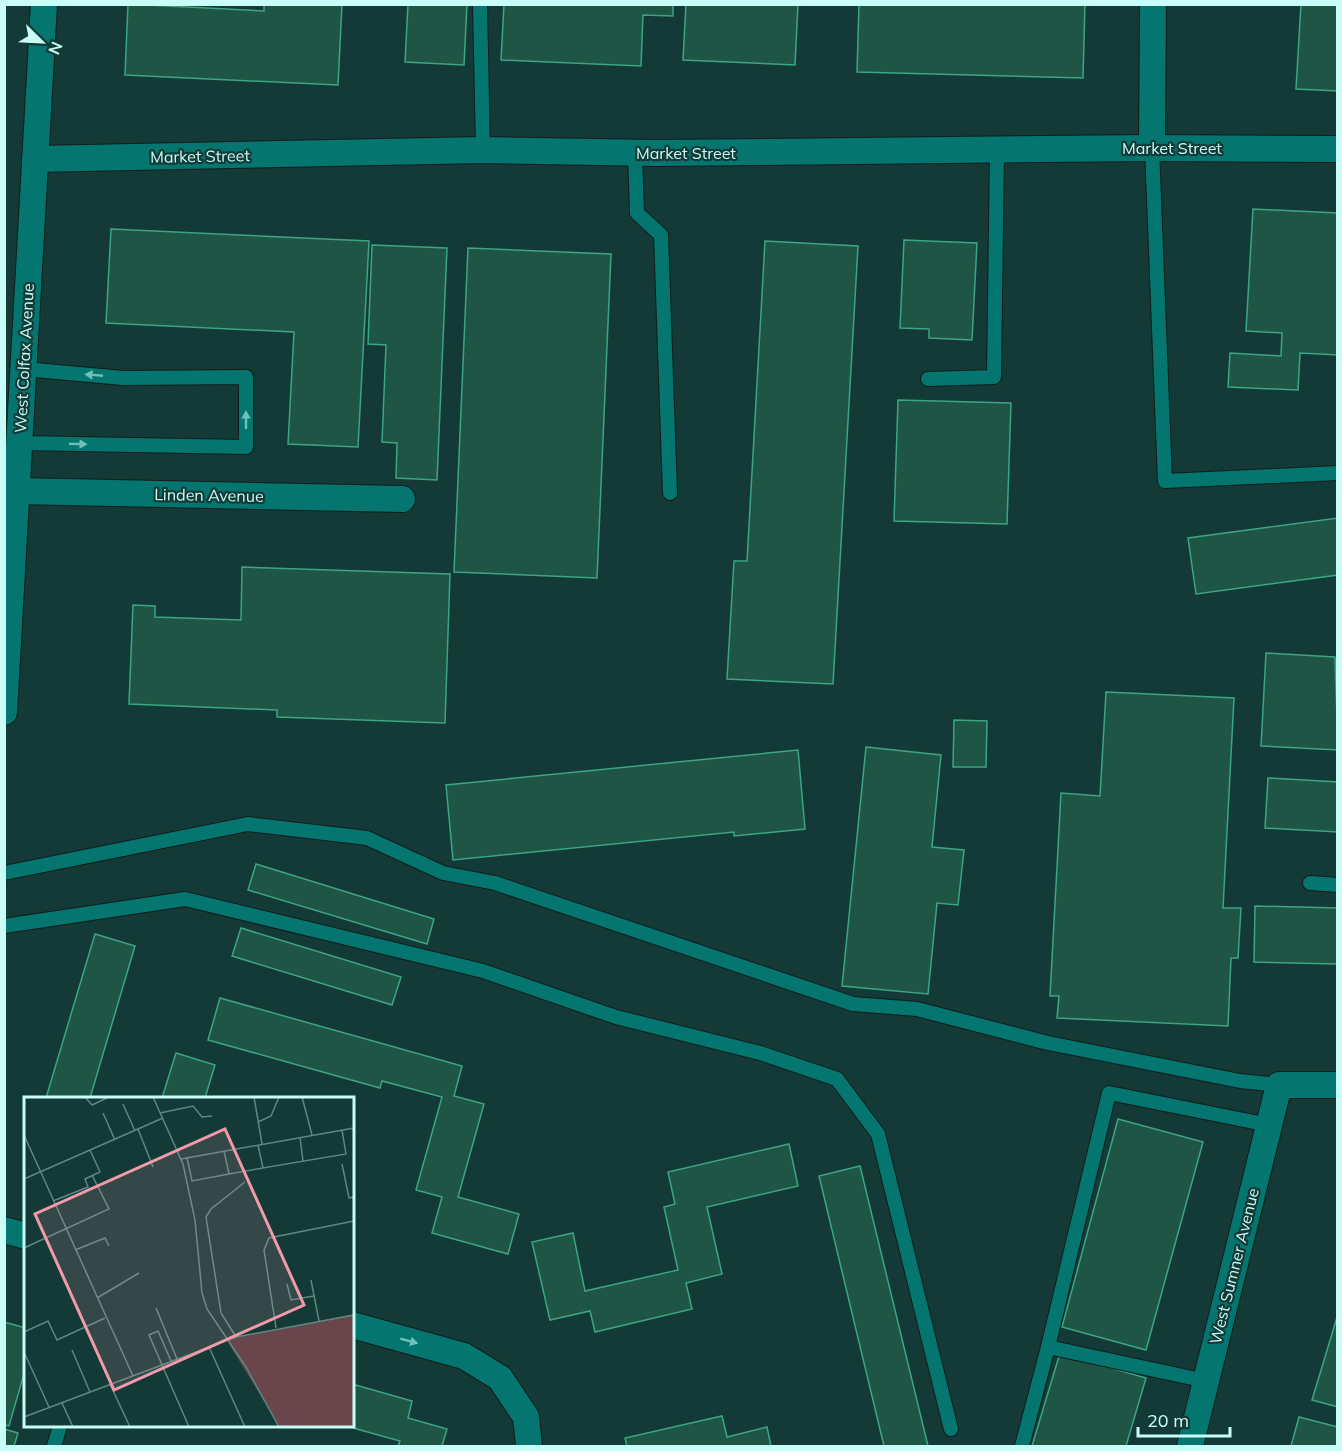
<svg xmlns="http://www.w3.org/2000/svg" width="1342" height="1451" font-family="Mulish,sans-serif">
  <rect width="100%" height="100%" fill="#133a37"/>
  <g fill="#1f5544" stroke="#3ca584" stroke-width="1.5">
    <polygon points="128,4 264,11 264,4 342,4 338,85 125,75"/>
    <polygon points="408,4 467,4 464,65 405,62"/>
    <polygon points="504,4 673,4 673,16 643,15 641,66 501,60"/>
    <polygon points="686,4 798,4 795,65 683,60"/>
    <polygon points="859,4 1085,4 1083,78 857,72"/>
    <polygon points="1301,4 1338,4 1338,91 1296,89"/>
    <polygon points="1253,209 1338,213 1338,355 1300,353 1298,390 1228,387 1230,353 1281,356 1282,333 1246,331"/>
    <polygon points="111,229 369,241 358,447 288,444 294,332 106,323"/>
    <polygon points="904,240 977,243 972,340 929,338 929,329 900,328"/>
    <polygon points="765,241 858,246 833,684 727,679 734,561 747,561"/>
    <polygon points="372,245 447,248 437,480 396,478 397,443 382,442 386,345 368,344"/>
    <polygon points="468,248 611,254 597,578 454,572"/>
    <polygon points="898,400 1011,403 1007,524 894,521"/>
    <polygon points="1338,518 1338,575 1196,594 1188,538"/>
    <polygon points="242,567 450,574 445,723 277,717 277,710 129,704 133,605 155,606 155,617 241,620"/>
    <polygon points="1266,653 1335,657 1338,750 1261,746"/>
    <polygon points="1106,692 1234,698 1223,908 1241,908 1238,958 1231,958 1228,1026 1057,1018 1059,996 1050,996 1061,793 1100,796"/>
    <polygon points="954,720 987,721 986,767 953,767"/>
    <polygon points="866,747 941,755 932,847 964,850 958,905 937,903 928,994 842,986"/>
    <polygon points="798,750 805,829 734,836 734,832 453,860 446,785"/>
    <polygon points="1268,778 1338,782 1338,832 1265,828"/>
    <polygon points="256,864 434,919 427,944 248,890"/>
    <polygon points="1255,906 1338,908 1338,964 1254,962"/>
    <polygon points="241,928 401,977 392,1005 232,956"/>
    <polygon points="95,934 135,946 90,1098 46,1098"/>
    <polygon points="220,998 462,1066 454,1096 484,1104 458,1197 519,1214 508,1254 432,1233 442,1197 416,1190 442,1097 382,1081 380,1088 208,1040"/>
    <polygon points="176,1053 215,1065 205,1098 162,1098"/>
    <polygon points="1118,1119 1203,1142 1146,1350 1062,1327"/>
    <polygon points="789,1144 798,1186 707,1207 722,1274 686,1283 692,1309 595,1332 590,1311 550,1320 532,1242 573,1233 585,1291 678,1270 664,1207 675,1204 668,1172"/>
    <polygon points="860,1166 928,1446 884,1446 819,1176"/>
    <polygon points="1338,1314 1338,1407 1312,1400"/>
    <polygon points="4,1322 26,1328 26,1367 9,1426 4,1425"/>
    <polygon points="1060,1353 1146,1378 1126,1446 1032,1446"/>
    <polygon points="352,1384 412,1401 408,1418 447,1429 442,1446 398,1446 400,1441 346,1426 352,1426"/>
    <polygon points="722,1416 727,1437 767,1427 771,1446 627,1446 625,1438"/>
    <polygon points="1299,1417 1338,1427 1338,1446 1291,1446"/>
    <polygon points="4,1429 18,1433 14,1446 4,1446"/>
  </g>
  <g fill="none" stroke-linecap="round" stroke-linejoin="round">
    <defs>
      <g id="lane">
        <polyline points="480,4 483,150"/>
        <polyline points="1152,148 1165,481 1338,473"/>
        <polyline points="635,153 637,213 661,235 670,493"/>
        <polyline points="928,379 994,377 997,149"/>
        <polyline points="20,443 246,447 246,377 123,378 24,369"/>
        <polyline points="4,873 248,824 367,838 443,873 495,883 853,1004 917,1009 1048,1043 1240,1081 1279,1085"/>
        <polyline points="1310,883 1338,885"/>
        <polyline points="4,926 185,899 483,971 616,1017 760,1053 837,1079 878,1134 951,1429"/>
        <polyline points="1048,1347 1109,1093 1269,1125"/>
        <polyline points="54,1446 60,1426"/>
        <polyline points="1022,1446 1048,1347 1206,1381"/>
      </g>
      <g id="street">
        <polyline points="1152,148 1153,4"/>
        <polyline points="35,159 483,150 655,153 1152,148 1338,149"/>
        <polyline points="17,491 402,499"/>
        <polyline points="4,712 44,4"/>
        <polyline points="4,1230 26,1236"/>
        <polyline points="352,1325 464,1356 500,1378 526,1417 529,1446"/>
        <polyline points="1190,1446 1279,1085 1338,1085"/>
      </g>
    </defs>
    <use href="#lane" stroke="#0e1e1c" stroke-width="16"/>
    <use href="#street" stroke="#0e1e1c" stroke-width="28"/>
    <use href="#lane" stroke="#04756f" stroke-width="14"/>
    <use href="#street" stroke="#04756f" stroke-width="26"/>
  </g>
  <defs><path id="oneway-solid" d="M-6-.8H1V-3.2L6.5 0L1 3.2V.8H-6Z" transform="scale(1.5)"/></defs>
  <g fill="#70c0ba">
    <use href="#oneway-solid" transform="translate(94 375) rotate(-175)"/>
    <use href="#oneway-solid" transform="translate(246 420) rotate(-90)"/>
    <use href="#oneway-solid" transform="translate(78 444) rotate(1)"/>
    <use href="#oneway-solid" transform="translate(409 1341) rotate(15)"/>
  </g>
  <g text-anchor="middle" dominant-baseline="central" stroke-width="4.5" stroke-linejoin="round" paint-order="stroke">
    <g font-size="16" fill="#c8fdf8" stroke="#133a37">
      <text x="1172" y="148">Market Street</text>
      <text x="686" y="153">Market Street</text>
      <text transform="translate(200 156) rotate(-1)">Market Street</text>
      <text transform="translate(24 358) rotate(-87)">West Colfax Avenue</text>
      <text transform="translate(209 495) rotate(1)">Linden Avenue</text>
      <text transform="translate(1234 1266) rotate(-76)">West Sumner Avenue</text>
    </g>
  </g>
  <g transform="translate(24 1097)">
    <rect width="330" height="330" fill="#133a37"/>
    <path d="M330,217V330H256L202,242Z" fill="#6b454c"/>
    <path fill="none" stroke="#5b8884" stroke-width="1.5" d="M61,0L68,8L85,0M129,0L159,67L171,123L178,196L183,212L222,270L255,330M230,0L238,47M278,0L288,38M99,7L111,34M79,16L91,43M136,16L169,9L178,20L188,19M234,25L247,19L255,0M114,32L129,70M0,38L109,279M276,41L279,64M234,48L239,71L322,57L318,33M200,54L205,77L239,71M163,61L168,84L205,77M157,62L330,31M318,67L325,101L329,100L330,104M0,82L139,21M29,104L64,90L61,82L76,75L66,53M0,151L85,112L68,78M51,153L81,141L85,149M287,183L295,224M263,187L267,203L290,199M73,201L115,176M132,211L153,262M252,231L240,153L245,141L330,124M0,235L24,224L33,243L81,221M212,240L197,216L182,120L187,112L221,85M185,250L221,330M48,253L66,295M0,255L25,310M147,264L134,234L125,238L165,330M86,287L106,330M38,306L49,330M0,320L212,240L330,218"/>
    <path fill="#f39aa9" fill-opacity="0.15" stroke="#f39aa9" stroke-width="3" d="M201,32L280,208L90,293L11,117Z"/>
    <rect width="330" height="330" fill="none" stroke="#c8fdf8" stroke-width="3"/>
  </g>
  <rect width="1342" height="1451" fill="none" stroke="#c8fdf8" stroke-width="12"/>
  <g transform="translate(42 42) rotate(114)" stroke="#133a37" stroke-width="4.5" paint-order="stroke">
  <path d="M0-4.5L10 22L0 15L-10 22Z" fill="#c8fdf8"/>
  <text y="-9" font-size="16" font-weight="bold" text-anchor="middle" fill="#c8fdf8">N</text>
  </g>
  <path d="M1138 1427v9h92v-9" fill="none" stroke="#c8fdf8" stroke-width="3"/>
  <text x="1147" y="1427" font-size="18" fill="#c8fdf8" stroke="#133a37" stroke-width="4.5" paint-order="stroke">20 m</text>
</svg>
